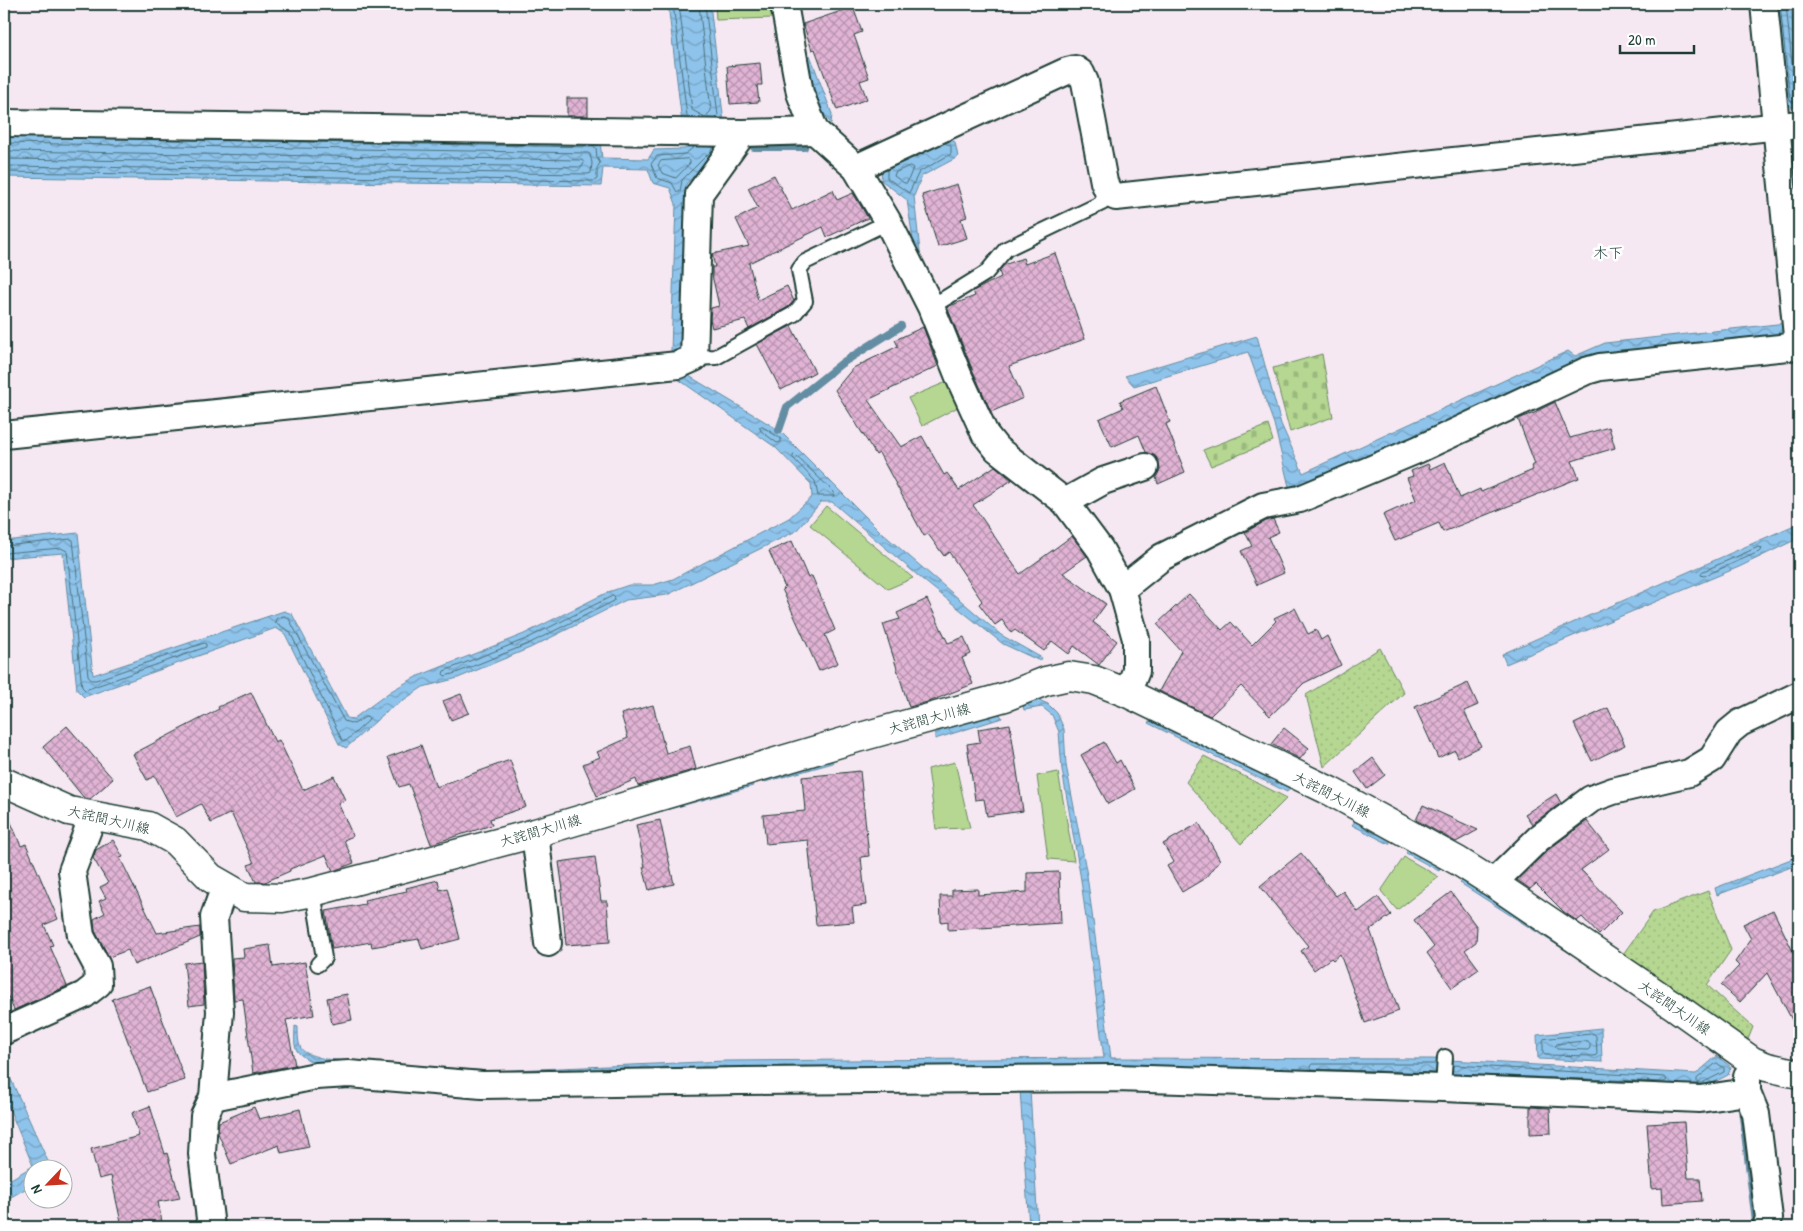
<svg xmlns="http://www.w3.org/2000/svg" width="1803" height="1231" font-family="'Patrick Hand','Klee One',sans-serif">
  <defs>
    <pattern id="grass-dots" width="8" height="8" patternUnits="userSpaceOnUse" patternTransform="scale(1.25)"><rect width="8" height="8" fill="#b5d791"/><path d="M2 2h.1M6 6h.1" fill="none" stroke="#9bb97e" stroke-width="1.8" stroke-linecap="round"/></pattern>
    <pattern id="cemetery-stones" width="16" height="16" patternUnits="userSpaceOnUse" patternTransform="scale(1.25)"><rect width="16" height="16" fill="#b5d791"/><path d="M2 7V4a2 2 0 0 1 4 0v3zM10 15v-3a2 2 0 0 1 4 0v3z" fill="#9bb97e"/></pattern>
    <pattern id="water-waves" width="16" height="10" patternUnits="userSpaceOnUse" patternTransform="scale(1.25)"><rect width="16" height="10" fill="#8ec3eb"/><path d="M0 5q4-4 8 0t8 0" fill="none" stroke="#73a0bf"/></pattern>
    <pattern id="building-cross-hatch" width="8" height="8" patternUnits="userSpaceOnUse" patternTransform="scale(1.25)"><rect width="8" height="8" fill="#e1b3d5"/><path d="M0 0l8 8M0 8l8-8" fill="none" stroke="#b693ae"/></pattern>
  </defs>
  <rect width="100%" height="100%" fill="#f6e8f2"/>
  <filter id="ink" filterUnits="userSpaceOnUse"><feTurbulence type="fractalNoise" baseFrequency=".02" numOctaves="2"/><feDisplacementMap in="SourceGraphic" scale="10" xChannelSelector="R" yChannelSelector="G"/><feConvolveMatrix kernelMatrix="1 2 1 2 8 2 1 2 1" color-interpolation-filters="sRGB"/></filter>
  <g filter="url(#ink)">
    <g fill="url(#grass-dots)" stroke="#6a8a62">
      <polygon points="1380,648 1404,693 1324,767 1306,695"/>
      <polygon points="1204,756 1287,798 1241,844 1186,782"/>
      <polygon points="1708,891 1731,950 1707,985 1753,1027 1745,1047 1621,957 1653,912"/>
    </g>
    <g fill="url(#cemetery-stones)" stroke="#6a8a62">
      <polygon points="1322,354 1333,417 1290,432 1273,368"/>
      <polygon points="1268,425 1273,441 1211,466 1203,450"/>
    </g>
    <g fill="#b5d791" stroke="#6a8a62">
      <polygon points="715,4 771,4 773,18 716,20"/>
      <polygon points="949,381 960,406 922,426 908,398"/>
      <polygon points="826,506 913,578 888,589 810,525"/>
      <polygon points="955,762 970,828 936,829 928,769"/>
      <polygon points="1058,772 1074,861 1048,859 1037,776"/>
      <polygon points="1404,857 1439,877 1397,910 1381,891"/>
    </g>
    <g fill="url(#water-waves)" stroke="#628da2">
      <polygon points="668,4 710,4 724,123 715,124 717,152 686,184 682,349 671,351 676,204 670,188 653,183 648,169 603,168 601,186 4,177 4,132 600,142 602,158 648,159 654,150 684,149 691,143 682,123"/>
      <polygon points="1775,4 1791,4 1799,87 1799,107 1786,107"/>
      <polygon points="810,55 832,114 831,124 812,96 803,58"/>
      <polygon points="945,137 955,142 958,157 922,176 914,196 921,261 914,247 907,200 881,180 882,167"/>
      <polygon points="1799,140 1799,248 1789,141"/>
      <polygon points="1786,323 1788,337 1598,354 1290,491 1274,424 1248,352 1134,386 1125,376 1257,336 1281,424 1303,473 1568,351 1575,356 1605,343"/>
      <polygon points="689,376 779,430 882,533 1001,635 1042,658 1040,661 1003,644 923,580 832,502 821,502 796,531 667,595 626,600 530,648 458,678 423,687 387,711 346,748 339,744 285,634 276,628 84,697 77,690 63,553 4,558 4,541 78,533 93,675 284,611 292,614 347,718 353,719 391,691 416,677 524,634 608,592 629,585 653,585 673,579 789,518 812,497 811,484 775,447 678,379"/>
      <polygon points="1799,523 1799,538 1739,567 1506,664 1502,654"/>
      <path d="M1039,700L1048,704L1057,713L1064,729L1066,765L1087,875L1111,1058L1432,1059L1696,1074L1717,1056L1731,1067L1728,1075L1703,1088L485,1076L315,1064C293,1051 294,1051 295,1026L298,1027C298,1053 301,1052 325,1059L490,1071L725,1061L1104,1058L1081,880L1062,770L1059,732L1052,715L1042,707L1024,710L1023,705Z"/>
      <polygon points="998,710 1002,718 935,739 935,730"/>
      <polygon points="1153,719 1290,788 1287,792 1148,723"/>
      <polygon points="830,758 833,763 765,782 766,776"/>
      <polygon points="749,780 753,786 630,820 629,815"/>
      <polygon points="1355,821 1391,840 1389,844 1352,825"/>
      <polygon points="1409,849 1441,866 1439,871 1406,853"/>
      <polygon points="1799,856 1799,864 1717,895 1715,888"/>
      <polygon points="1464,879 1581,954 1579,959 1460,883"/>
      <polygon points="1601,1028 1602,1062 1538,1059 1537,1035"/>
      <polygon points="4,1064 51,1168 32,1168 32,1185 4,1201 4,1183 33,1166 4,1096"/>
      <polygon points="1020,1090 1030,1090 1038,1227 1029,1227"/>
    </g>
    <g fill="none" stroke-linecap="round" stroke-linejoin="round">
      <g stroke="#4b737d" stroke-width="1">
        <polyline points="673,4 687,116 693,118"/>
        <polyline points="679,4 692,110 705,117 711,111 699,4"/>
        <polyline points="705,4 718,116 716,118"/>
        <polyline points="1780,4 1790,100 1792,102 1799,102"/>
        <polyline points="1786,4 1792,64 1795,68 1799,69"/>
        <polyline points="4,143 588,153 590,154 592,163 591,173 588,174 4,166"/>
        <polyline points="1799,145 1795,148 1799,196"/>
        <polyline points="694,147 685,154 657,156 651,164 657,178 672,183 677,192 680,192 682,180 711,151 712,147"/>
        <polyline points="4,151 582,160 584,163 582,167 4,159"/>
        <polygon points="688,159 690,161 690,163 676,178 662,173 658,165 661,161"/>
        <polygon points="910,166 913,168 907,183 904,183 894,176 895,173"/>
        <polyline points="887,169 887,178 909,193 919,172 951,154 951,146 945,143"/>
        <polyline points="4,172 594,181 597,179 597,168 600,163 597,158 596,148 594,147 78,138"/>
        <polygon points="760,427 763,427 781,439 781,442 777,443 761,431"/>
        <polygon points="794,454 834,492 834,496 818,496 815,481 793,458"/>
        <polyline points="4,546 71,539 73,540 88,675 91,680 96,680 204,643 206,644 206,647 85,690 82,687 67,551 61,548 4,553"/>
        <polygon points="1759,547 1762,548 1761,551 1704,576 1701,575 1702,572"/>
        <polygon points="613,596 615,598 614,601 528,644 456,673 445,676 443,674 444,671 526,639"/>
        <polygon points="284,616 289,619 344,721 354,724 365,717 369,718 368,721 346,741 342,740 290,632 275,622 276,619"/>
        <polygon points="1594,1034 1596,1036 1597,1054 1595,1056 1545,1055 1543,1053 1543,1041 1544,1039"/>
        <polygon points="1588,1041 1590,1043 1590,1048 1588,1050 1557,1049 1555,1047 1557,1044"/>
        <polygon points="1717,1063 1724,1068 1724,1072 1702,1083 1697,1083 1697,1079"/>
        <polyline points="1436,1073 1312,1069 1310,1066 1312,1064 1436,1064"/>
        <polyline points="1452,1074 1664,1082 1667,1080 1665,1077 1453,1065"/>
      </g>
      <g stroke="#628da2" stroke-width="8">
        <polyline points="754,147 804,147"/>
        <polyline points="779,430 787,407 842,363 901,326"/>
        <polyline points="1742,1109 1756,1222"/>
      </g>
    </g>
    <g fill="url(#building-cross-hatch)" stroke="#1f3d34">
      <polygon points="853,7 862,32 854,35 869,78 860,81 867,99 837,110 815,49 812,50 803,24"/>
      <polygon points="760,63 762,85 757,85 759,102 730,104 727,66"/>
      <rect x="567" y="98" width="21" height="18"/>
      <polygon points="774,175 792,210 833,190 837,200 853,193 868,218 827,237 823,227 749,263 758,300 787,286 794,301 788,307 749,329 745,320 712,328 710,319 711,308 719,306 712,275 712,267 715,267 712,254 749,246 736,219 758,208 748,188"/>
      <polygon points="957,184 967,217 961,219 967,238 938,247 922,195"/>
      <polygon points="1055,253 1085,339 1009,366 1023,398 991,412 973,371 947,307 975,296 973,291 1001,277 999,271 1004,265 1023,258 1025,264"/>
      <polygon points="791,326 815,372 781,390 757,344"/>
      <polygon points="923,327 938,366 868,400 901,447 922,436 944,475 947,473 959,490 995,466 1012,480 973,505 1020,574 1072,536 1087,556 1063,573 1106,604 1093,622 1117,641 1099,665 1074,646 1069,654 1052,641 1044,651 1015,630 1011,633 1002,620 995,625 979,604 982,601 949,552 944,556 928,534 924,536 879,453 876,455 835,390 853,368 898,346 895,340"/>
      <polygon points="1156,386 1170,422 1166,424 1185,472 1158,484 1156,477 1160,470 1159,462 1155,456 1146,452 1139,435 1112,447 1099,419 1123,408 1120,401"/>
      <polygon points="1555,402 1570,438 1609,427 1615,448 1572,461 1579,478 1443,532 1439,523 1395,541 1383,515 1416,500 1407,478 1413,476 1411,471 1428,464 1430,469 1445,462 1460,498 1480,489 1481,492 1533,470 1531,466 1535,464 1518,419 1537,412 1537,411"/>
      <polygon points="1273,519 1279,532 1268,537 1284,573 1257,585 1241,551 1252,546 1245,532 1268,520"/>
      <polygon points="792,541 808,578 812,576 835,630 825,635 838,663 819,671 782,589 785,588 769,551"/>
      <polygon points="1189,594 1222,630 1231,622 1252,645 1276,621 1274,618 1295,608 1308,634 1316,630 1321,640 1327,636 1341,665 1304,683 1270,716 1241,686 1210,716 1159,691 1181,651 1157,624"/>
      <polygon points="927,599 948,643 964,637 971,654 962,658 973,684 931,701 909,707 883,624 900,619 897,613"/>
      <polygon points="1468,683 1478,705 1464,711 1481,746 1458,757 1455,750 1438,758 1415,707"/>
      <polygon points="251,692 275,742 279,740 303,790 334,776 345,800 338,803 353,836 344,840 354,863 333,871 326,855 290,869 290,871 265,882 256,882 248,865 254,863 231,813 211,823 201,804 176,817 155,776 147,780 133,754 219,709 218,707"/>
      <polygon points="461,694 469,713 451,720 443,701"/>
      <polygon points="653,705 666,753 690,746 696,769 638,786 636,779 597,796 583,764 600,757 597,752 628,738 621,714"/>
      <polygon points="1608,708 1625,745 1592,761 1574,724"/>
      <polygon points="1010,724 1023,811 987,816 984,799 975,800 967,744 980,742 978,729"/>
      <polygon points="67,726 113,779 90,799 84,798 43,747"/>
      <polygon points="1284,728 1309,748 1300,759 1271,744"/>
      <polygon points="1104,742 1116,763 1120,760 1135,789 1108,804 1081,755"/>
      <polygon points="421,745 436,787 510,760 526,807 490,819 492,825 431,844 409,784 399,787 388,757"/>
      <polygon points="1373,758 1385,775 1367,789 1355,772"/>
      <polygon points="860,771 869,856 861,857 866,905 852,907 854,922 816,925 808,840 766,844 763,815 805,811 802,777"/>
      <polygon points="1556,794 1561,803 1532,824 1525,814"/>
      <polygon points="1423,805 1478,830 1456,842 1416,820"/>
      <polygon points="4,806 21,846 26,844 58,919 44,925 53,945 50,946 67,986 14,1010 4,988"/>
      <polygon points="660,820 674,884 649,890 643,867 645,867 636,825"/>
      <polygon points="1587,821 1609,849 1581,870 1622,912 1599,935 1582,917 1577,921 1564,912 1536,884 1530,889 1517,880 1549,849"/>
      <polygon points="1199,823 1220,860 1207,877 1182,892 1167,866 1174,862 1163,844"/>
      <polygon points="113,840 123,857 120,858 157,933 200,927 200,937 134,965 128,950 109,957 95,931 94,919 105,913 99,901 106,898 100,887 108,883 93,858 96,850"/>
      <polygon points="1301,853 1336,896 1343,891 1358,912 1378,897 1391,915 1370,930 1399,1011 1365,1023 1340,954 1333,960 1331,958 1314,970 1301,951 1308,946 1260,886"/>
      <polygon points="595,857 601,901 607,901 610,942 566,945 561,890 563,890 559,862"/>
      <polygon points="1059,872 1061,923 948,930 948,921 941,922 940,896 952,896 952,890 978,889 978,895 1027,892 1027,873"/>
      <polygon points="438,880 440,890 447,888 460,939 422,949 419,939 372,947 371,942 332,949 326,911 365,904 364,900 407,891 406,888"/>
      <polygon points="1451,892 1477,927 1476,942 1465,950 1479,969 1452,988 1427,953 1434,947 1414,920"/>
      <polygon points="1773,910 1799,964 1799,1033 1767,973 1740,1002 1721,985 1739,966 1735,962 1751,939 1743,924"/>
      <polygon points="270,945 273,967 305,962 314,1015 286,1020 295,1065 253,1073 243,999 234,1000 232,958 244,957 243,949"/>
      <polygon points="202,961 204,1004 189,1006 184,963"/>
      <polygon points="150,986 185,1080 147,1092 112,999"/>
      <polygon points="347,994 352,1020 332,1024 327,998"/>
      <polygon points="150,1106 165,1154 167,1153 180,1198 158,1202 163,1227 122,1227 111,1176 99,1179 91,1149 139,1136 132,1113"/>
      <polygon points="254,1107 259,1119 300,1109 309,1147 281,1153 279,1145 231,1164 218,1133 219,1122"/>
      <polygon points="1530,1107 1550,1108 1551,1133 1530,1134"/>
      <polygon points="1684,1122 1688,1178 1700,1178 1702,1201 1663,1204 1662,1188 1652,1189 1647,1124"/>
    </g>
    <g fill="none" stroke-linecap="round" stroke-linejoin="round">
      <defs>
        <g id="service">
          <polyline points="931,307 986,273 1006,249 1102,203 1109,194"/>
          <polyline points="694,358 716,357 794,314 805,301 799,270 805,262 888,222"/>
          <polyline points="313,892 324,958 318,964"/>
          <polyline points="1443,1088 1445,1057"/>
        </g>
        <g id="minor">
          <polyline points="784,4 800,93 815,131 856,168 888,222 931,307 959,377 985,434 997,449 1065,502 1100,549 1122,589 1136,639 1136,671 1127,693"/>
          <polyline points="4,123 743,133 815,131"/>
          <polyline points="856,168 1067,71 1075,69 1081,73 1085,82 1104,182 1109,194 1116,197 1799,124"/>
          <polyline points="4,435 678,365 694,358 699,194 743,133"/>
          <polyline points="1065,502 1103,481 1145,467"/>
          <polyline points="1122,589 1162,557 1263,506 1300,499 1417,450 1586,371 1600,367 1798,346 1764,4"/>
          <polyline points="535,833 548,943"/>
          <polyline points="1493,883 1539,838 1591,799 1613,791 1689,773 1712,759 1729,732 1740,723 1799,695"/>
          <polyline points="4,1031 84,995 98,984 97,966 81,936 72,871 93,816"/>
          <polyline points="1747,1076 1747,1092 1756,1114 1769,1218 1766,1227"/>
          <polyline points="213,1097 316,1076 349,1074 482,1085 741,1081 1116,1078 1443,1088 1700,1099 1747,1092"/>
          <polyline points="211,1227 202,1154 204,1116 213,1097 220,1012 214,917 225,886"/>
        </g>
        <polyline id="secondary" points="4,782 69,811 148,826 175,841 211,878 244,897 282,898 313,892 535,833 857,738 1005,697 1046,681 1069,676 1094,680 1127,693 1332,792 1458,861 1493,883 1676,1007 1752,1061 1767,1067 1799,1074"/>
      </defs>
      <use href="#service" stroke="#1f3d34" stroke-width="18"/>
      <use href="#minor" stroke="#1f3d34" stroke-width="30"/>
      <use href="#secondary" stroke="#1f3d34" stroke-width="31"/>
      <use href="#service" stroke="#fff" stroke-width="14"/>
      <use href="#minor" stroke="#fff" stroke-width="26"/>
      <use href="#secondary" stroke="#fff" stroke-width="28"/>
    </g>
  </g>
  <g text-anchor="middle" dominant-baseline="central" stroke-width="5" stroke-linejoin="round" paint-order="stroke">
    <g font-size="14" fill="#1f3d34" stroke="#fff">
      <text transform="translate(929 718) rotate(-15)">大詫間大川線</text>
      <text transform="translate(1332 794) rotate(27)">大詫間大川線</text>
      <text transform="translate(109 819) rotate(13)">大詫間大川線</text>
      <text transform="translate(540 830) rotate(-16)">大詫間大川線</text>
      <text transform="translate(1675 1007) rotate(35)">大詫間大川線</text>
    </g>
    <g font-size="15" fill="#1f3d34" stroke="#fff">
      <text x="1608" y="252">木下</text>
    </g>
  </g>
  <rect width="1803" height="1231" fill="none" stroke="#fff" stroke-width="20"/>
  <rect x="10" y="10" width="1783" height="1211" fill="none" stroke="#1f3d34" stroke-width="2" filter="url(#ink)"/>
  <g transform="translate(48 1184) rotate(245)"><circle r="24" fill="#ffffff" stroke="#a5b1ae"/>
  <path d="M0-4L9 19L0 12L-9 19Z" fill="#c8321e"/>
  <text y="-8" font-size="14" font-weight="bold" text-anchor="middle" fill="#1f3d34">N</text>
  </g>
  <path d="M1620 45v8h74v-8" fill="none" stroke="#1f3d34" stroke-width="2.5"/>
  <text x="1628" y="45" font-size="15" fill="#1f3d34" stroke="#ffffff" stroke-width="4" paint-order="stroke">20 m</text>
</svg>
